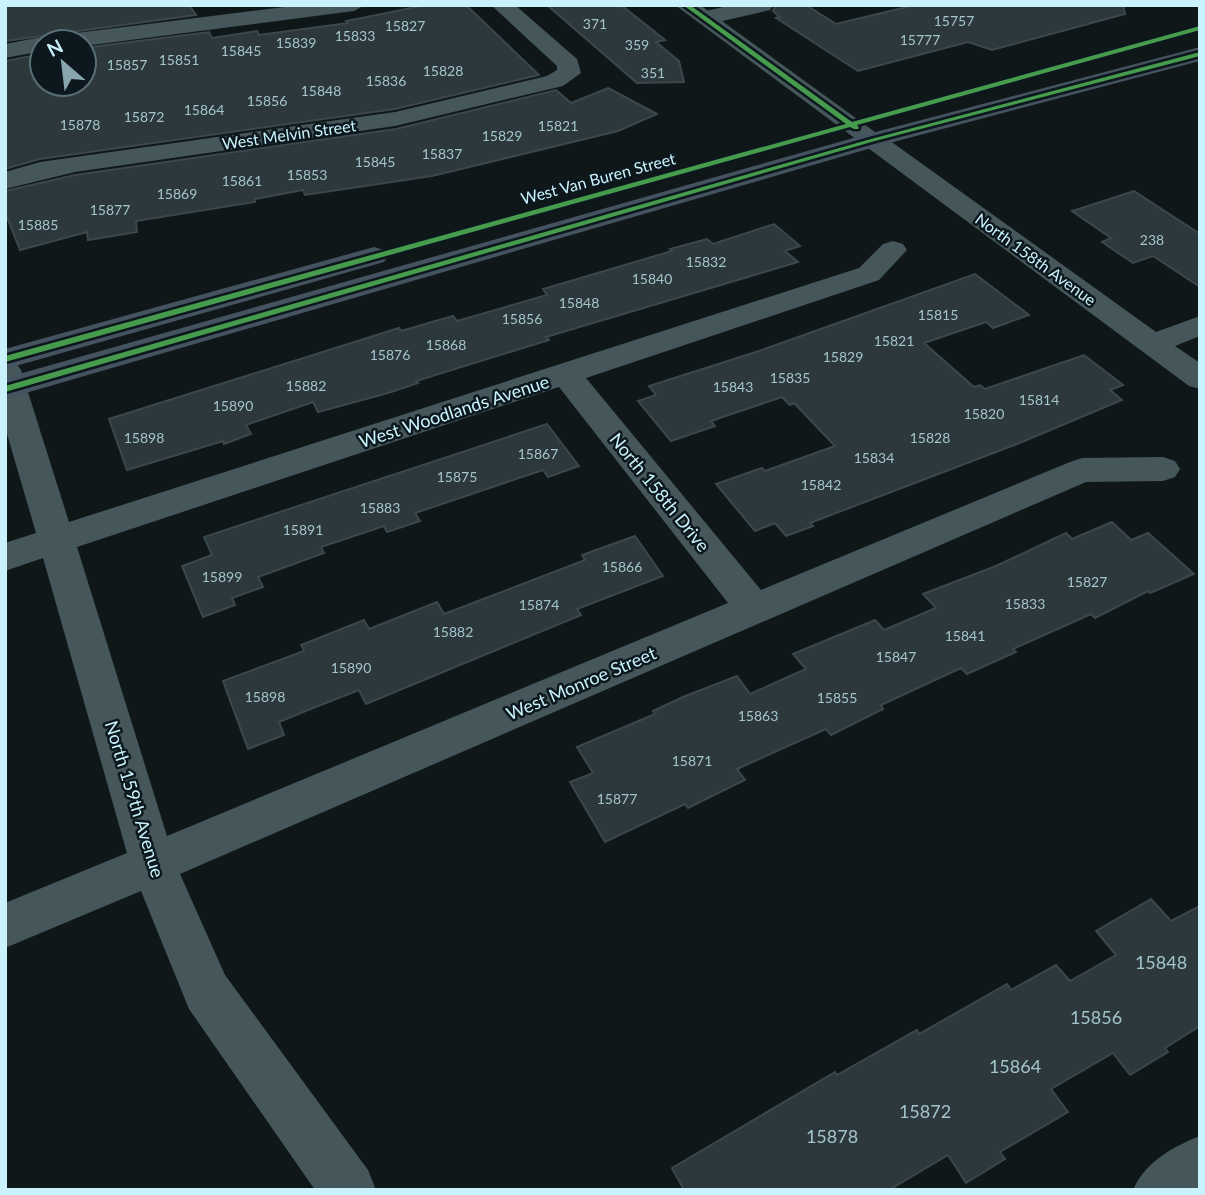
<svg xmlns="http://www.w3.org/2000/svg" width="1205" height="1195" font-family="Lato,sans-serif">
  <rect width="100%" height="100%" fill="#101719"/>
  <g fill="#2d383c" stroke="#3a484d" stroke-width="2">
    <polygon points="5,5 189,5 196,15 5,41"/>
    <polygon points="426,5 466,5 539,75 395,109 40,159 5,169 5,61 42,54 42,84 84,84 84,48 209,32 212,38 257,31 259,35 348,23 346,21"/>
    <polygon points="547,5 621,5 665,40 656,42 679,61 684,82 637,83"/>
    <polygon points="776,5 806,5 836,24 915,5 1123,5 1125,14 992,50 968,42 858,71 776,18 780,17 773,11"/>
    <polygon points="608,88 657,114 618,131 432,176 305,195 303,190 255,199 255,202 136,221 137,232 88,240 87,232 20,250 5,212 5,191 75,175 396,129 556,90 571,103"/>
    <polygon points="1134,191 1200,234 1200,287 1153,256 1133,263 1102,242 1111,238 1072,211"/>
    <polygon points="774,224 800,246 785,251 798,262 546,337 549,340 416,381 418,383 388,393 318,412 313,402 246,425 251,434 224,444 223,441 127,470 109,419 399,328 401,331 453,316 457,321 547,295 543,289 672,251 670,249 707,239 713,244"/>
    <polygon points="975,274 1029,315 993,328 986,322 924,343 974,387 980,385 985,389 1084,355 1123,385 1110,390 1122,400 1017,444 810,523 813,526 786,536 775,523 755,531 716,484 762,468 765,471 835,446 794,403 790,405 782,397 711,421 715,426 671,441 638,401 656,395 649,386 759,351"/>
    <polygon points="547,424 579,466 548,477 543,470 415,513 420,521 387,532 384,526 321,547 324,553 258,577 263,587 232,598 235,605 203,617 182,566 212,555 204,537"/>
    <polygon points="1112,522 1131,540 1148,533 1194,574 1150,593 1148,591 1095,618 1091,614 1013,649 1016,652 967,674 961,668 881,705 883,709 831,735 826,729 737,769 745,780 688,808 685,804 605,842 570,782 593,773 577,747 655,714 653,711 683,697 737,676 750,694 806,669 793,654 875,620 884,630 936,608 923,594 996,566 1066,533 1072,539"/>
    <polygon points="635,536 663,576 577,609 581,615 366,704 359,690 308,710 279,722 284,735 248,749 223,681 304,651 301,645 364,620 369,629 437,602 444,614 585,560 582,555"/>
    <polygon points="1151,899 1171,921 1200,906 1200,1026 1165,1048 1168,1052 1130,1075 1113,1053 1051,1089 1068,1112 1000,1152 1005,1159 966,1183 948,1155 889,1190 684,1190 672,1168 835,1072 837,1075 917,1030 919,1034 1007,984 1011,990 1056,965 1070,981 1116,955 1096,931"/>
  </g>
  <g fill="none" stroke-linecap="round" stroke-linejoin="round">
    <g fill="#45575a" fill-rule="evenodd">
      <polygon points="301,5 365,5 354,11 84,46 84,42 42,42 42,51 5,58 5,44 42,37 50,40 60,35"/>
      <polygon points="491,5 515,5 577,59 581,73 563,86 395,126 75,172 5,189 5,172 40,162 395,112 547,76 557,70 557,66"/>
      <polygon points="732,5 773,5 770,10 705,25 694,18 697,13"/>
      <polygon points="873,132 882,135 1156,332 1200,316 1200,336 1175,346 1200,363 1200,389 1189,386 864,145 860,140 864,135"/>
      <path d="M893,241L903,244L907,250L879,280L586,378L761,590L1070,462L1082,458L1163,457L1175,461L1180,469L1175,477L1163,481L1086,482L180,874L225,975L368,1170L376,1190H315L189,1009L141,891L5,948V903L127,853L43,558L5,571V543L36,533L5,427V360L16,363L21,370L69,522L859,268L883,244ZM559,387L728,603L167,836L77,547Z"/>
      <path d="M1200,1136V1190H1133C1145,1162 1172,1147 1200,1136Z"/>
    </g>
    <polygon fill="#45575a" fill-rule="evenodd" points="675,5 700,5 886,140 882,145 864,145"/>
    <g fill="#45525f" fill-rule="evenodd">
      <polygon points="1200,47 1200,61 882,145 5,399 5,378 864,135"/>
      <polygon points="374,247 384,250 388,256 384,262 5,369 5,349"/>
    </g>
    <defs>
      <g id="cycleway">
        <polygon points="683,5 690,5 852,122 1200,26 1200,30 857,125 859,128 858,129 854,129 850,127 5,362 5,356 846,124"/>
        <polygon points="1200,52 1200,56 875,141 5,392 5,386 871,139"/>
      </g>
    </defs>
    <use href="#cycleway" stroke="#0c181d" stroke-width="5"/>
    <use href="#cycleway" fill="#469c4c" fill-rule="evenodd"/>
  </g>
  <g text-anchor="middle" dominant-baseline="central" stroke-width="5" stroke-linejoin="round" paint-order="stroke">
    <g font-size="14" fill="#a3c4cd">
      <text x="954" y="20">15757</text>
      <text x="595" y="23">371</text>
      <text x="405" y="25">15827</text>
      <text x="355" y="35">15833</text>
      <text x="920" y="39">15777</text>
      <text x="296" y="42">15839</text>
      <text x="637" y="44">359</text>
      <text x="241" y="50">15845</text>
      <text x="179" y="59">15851</text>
      <text x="127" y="64">15857</text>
      <text x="443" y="70">15828</text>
      <text x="653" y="72">351</text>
      <text x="386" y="80">15836</text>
      <text x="321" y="90">15848</text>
      <text x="267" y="100">15856</text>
      <text x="204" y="109">15864</text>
      <text x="144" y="116">15872</text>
      <text x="80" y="124">15878</text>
      <text x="558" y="125">15821</text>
      <text x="502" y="135">15829</text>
      <text x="442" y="153">15837</text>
      <text x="375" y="161">15845</text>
      <text x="307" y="174">15853</text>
      <text x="242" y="180">15861</text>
      <text x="177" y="193">15869</text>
      <text x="110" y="209">15877</text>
      <text x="38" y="224">15885</text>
      <text x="1152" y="239">238</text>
      <text x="706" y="261">15832</text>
      <text x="652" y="278">15840</text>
      <text x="579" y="302">15848</text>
      <text x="938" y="314">15815</text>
      <text x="522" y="318">15856</text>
      <text x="894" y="340">15821</text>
      <text x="446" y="344">15868</text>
      <text x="390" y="354">15876</text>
      <text x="843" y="356">15829</text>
      <text x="790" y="377">15835</text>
      <text x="306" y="385">15882</text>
      <text x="733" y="386">15843</text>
      <text x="1039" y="399">15814</text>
      <text x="233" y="405">15890</text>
      <text x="984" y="413">15820</text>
      <text x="144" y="437">15898</text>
      <text x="930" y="437">15828</text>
      <text x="538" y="453">15867</text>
      <text x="874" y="457">15834</text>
      <text x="457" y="476">15875</text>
      <text x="821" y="484">15842</text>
      <text x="380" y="507">15883</text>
      <text x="303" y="529">15891</text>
      <text x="622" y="566">15866</text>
      <text x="222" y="576">15899</text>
      <text x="1087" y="581">15827</text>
      <text x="1025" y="603">15833</text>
      <text x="539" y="604">15874</text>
      <text x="453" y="631">15882</text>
      <text x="965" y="635">15841</text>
      <text x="896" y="656">15847</text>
      <text x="351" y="667">15890</text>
      <text x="265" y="696">15898</text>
      <text x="837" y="697">15855</text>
      <text x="758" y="715">15863</text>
      <text x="692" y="760">15871</text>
      <text x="617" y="798">15877</text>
    </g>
    <g font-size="16" fill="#caf2fd" stroke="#0c181d">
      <text transform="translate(289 134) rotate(-8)">West Melvin Street</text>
      <text transform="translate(598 178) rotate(-15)">West Van Buren Street</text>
      <text transform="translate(1036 259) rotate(36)">North 158th Avenue</text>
    </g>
    <g font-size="18" fill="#caf2fd" stroke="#0c181d">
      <text transform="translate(454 411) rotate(-18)">West Woodlands Avenue</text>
      <text transform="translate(660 492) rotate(51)">North 158th Drive</text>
      <text transform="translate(581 683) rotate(-23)">West Monroe Street</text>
      <text transform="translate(135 799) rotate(73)">North 159th Avenue</text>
    </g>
    <g font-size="18" fill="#a3c4cd">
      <text x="1161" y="962">15848</text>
      <text x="1096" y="1017">15856</text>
      <text x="1015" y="1066">15864</text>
      <text x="925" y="1111">15872</text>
      <text x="832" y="1136">15878</text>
    </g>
  </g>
  <rect width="1205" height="1195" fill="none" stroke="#caf2fd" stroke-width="14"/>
  <g transform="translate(63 63) rotate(332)"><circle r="33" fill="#0c181d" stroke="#586f77" stroke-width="2"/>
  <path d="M0-5L12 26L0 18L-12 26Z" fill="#89a5ad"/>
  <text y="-10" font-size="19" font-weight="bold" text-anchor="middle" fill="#caf2fd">N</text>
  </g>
</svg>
